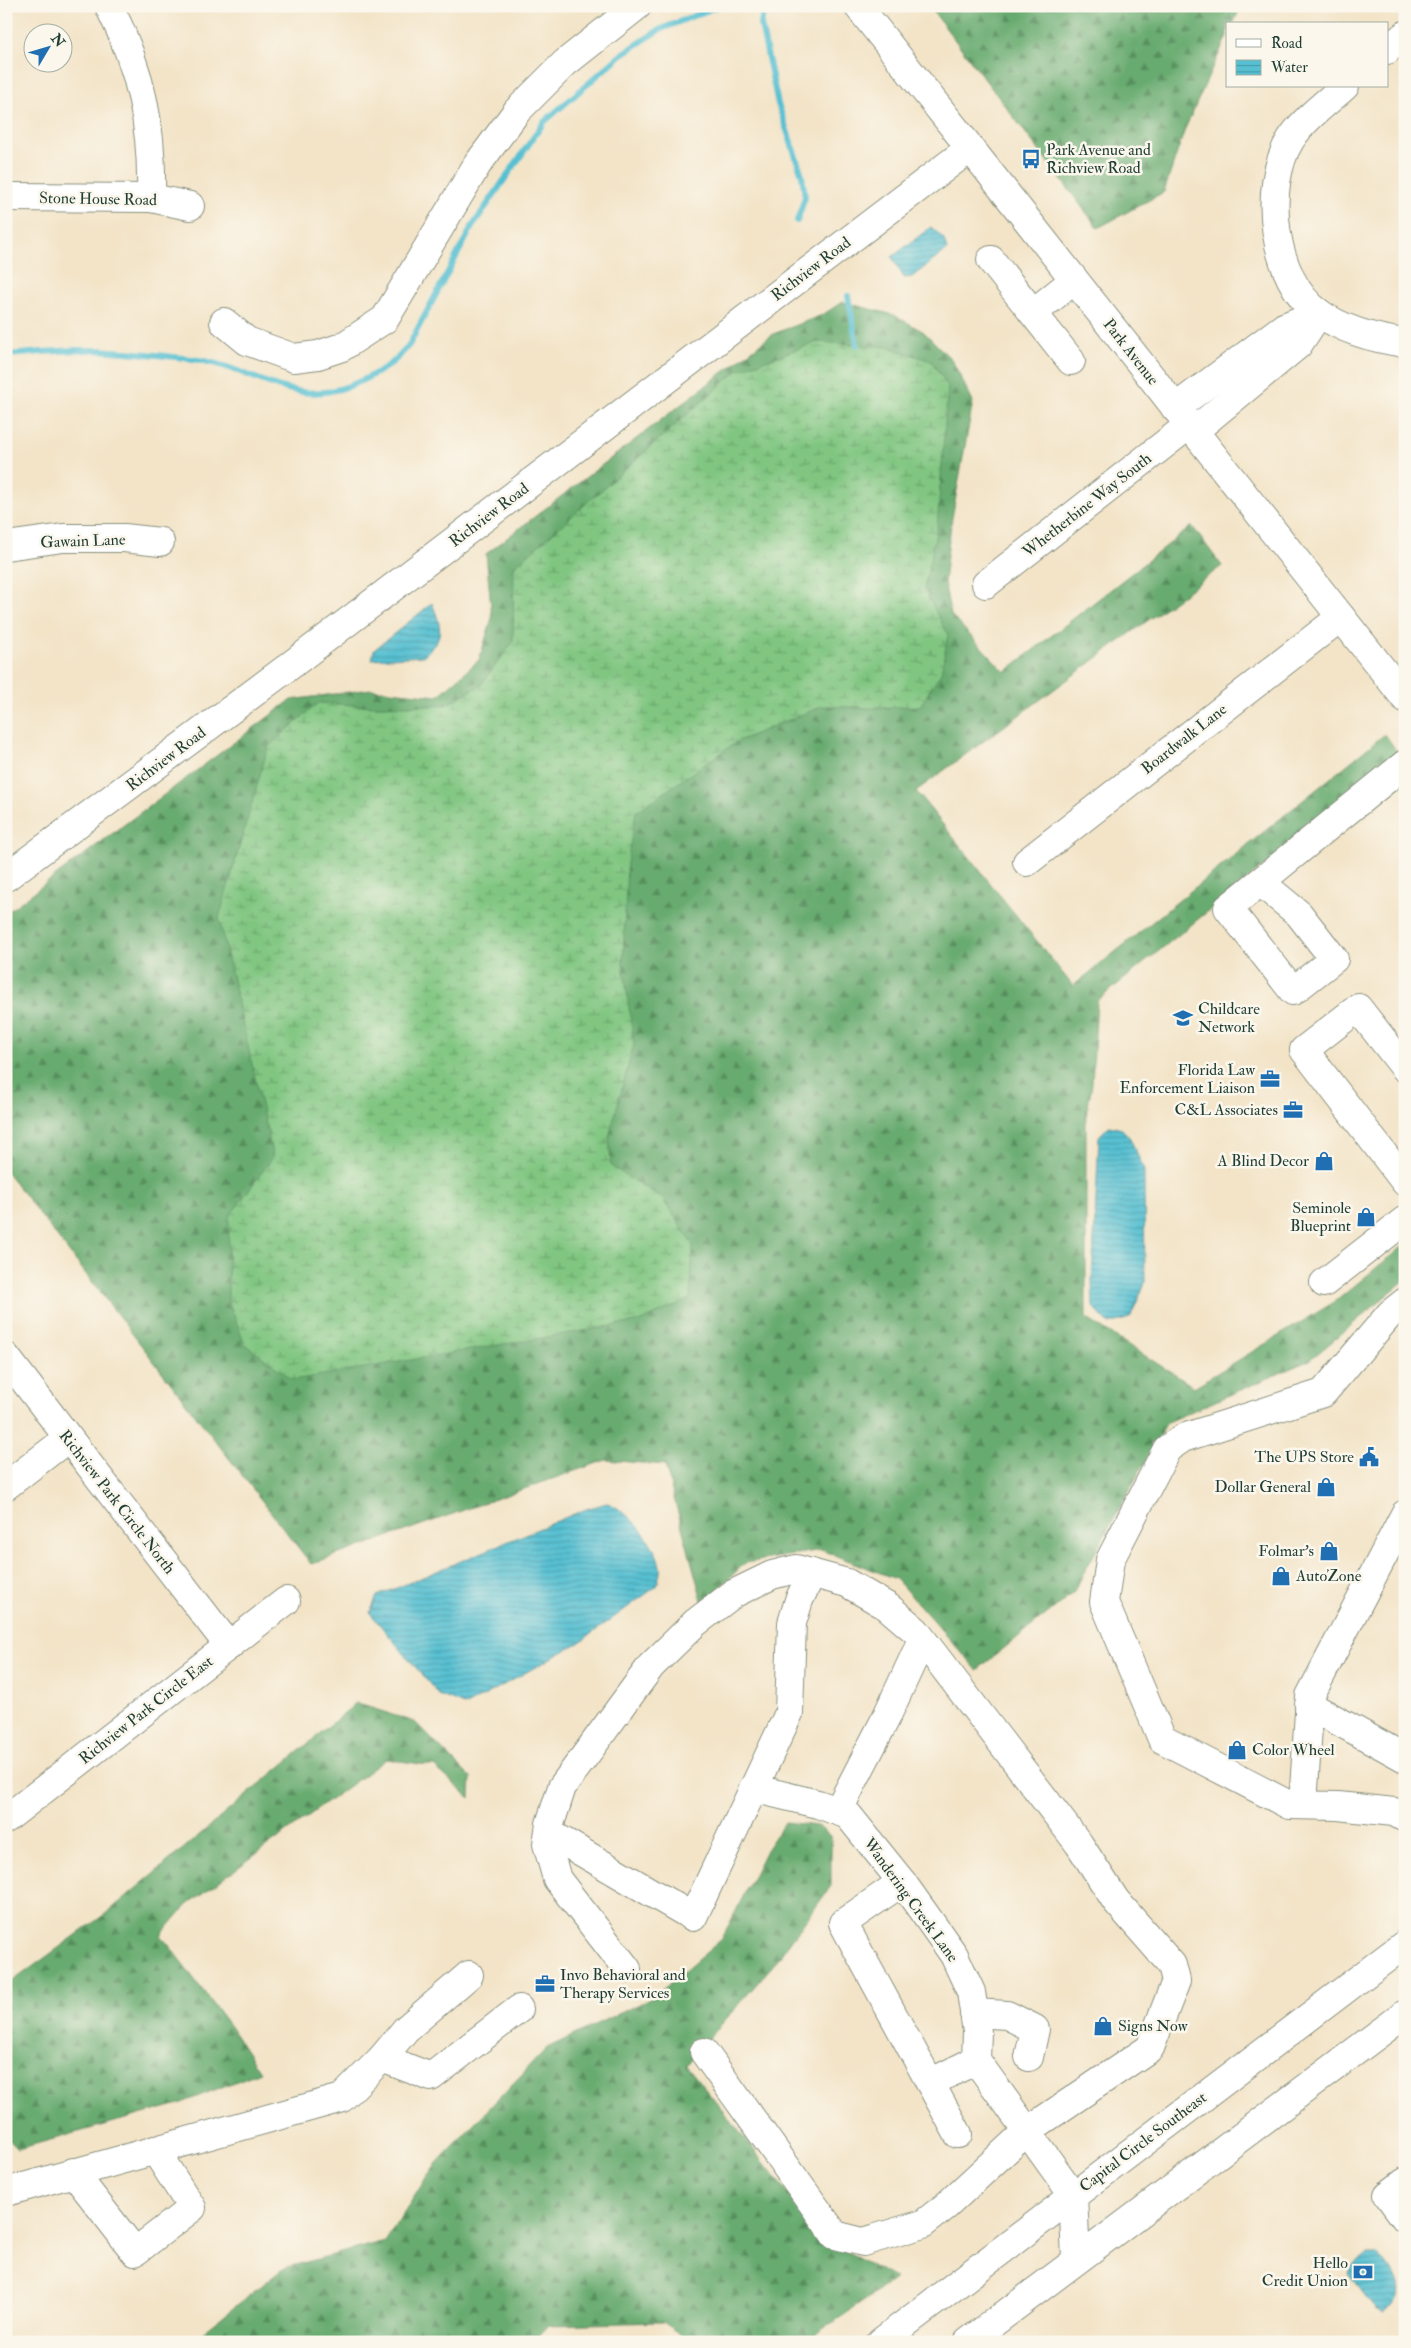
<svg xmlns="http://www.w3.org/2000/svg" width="1411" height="2348" font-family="'IM FELL Double Pica',serif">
  <defs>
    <pattern id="forest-firs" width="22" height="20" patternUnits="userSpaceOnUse" patternTransform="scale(1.25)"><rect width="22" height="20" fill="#68ab6f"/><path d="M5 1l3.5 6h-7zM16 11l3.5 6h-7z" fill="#558c5c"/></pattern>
    <pattern id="wetland-marsh" width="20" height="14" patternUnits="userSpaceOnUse" patternTransform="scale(1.25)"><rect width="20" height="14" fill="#80c681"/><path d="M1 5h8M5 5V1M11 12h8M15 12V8" fill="none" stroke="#68a26a"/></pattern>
    <pattern id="water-rules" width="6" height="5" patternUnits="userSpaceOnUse" patternTransform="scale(1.25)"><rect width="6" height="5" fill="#56c0d2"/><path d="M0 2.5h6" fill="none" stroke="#479dab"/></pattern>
  </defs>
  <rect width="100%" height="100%" fill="#fbf7ec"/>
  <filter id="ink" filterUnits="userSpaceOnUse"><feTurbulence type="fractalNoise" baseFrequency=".02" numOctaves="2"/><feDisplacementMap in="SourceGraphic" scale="10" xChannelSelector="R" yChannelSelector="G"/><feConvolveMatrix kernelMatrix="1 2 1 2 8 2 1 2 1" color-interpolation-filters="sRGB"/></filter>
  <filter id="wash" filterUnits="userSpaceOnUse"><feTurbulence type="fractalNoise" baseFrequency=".0096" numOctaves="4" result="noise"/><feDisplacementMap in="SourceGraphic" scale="20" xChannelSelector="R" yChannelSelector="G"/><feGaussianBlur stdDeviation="1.12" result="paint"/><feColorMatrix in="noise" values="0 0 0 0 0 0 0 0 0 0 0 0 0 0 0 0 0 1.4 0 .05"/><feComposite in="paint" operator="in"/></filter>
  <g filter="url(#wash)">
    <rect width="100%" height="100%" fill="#f3e4c8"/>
    <g fill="url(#forest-firs)" stroke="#447452">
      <polygon points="929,6 1241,6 1233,24 1227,24 1227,36 1185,129 1164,192 1098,228"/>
      <polygon points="843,302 894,315 924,332 952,360 973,402 951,524 944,582 951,615 1005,672 1192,526 1222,566 916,791 1073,986 1385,734 1400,756 1097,1001 1092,1084 1086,1116 1086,1318 1194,1387 1336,1301 1405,1244 1405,1280 1310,1360 1167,1422 1073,1593 977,1670 896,1579 821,1550 745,1563 703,1604 665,1465 606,1460 311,1564 6,1171 6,913 291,700 371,689 438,696 479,660 492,618 486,554 773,334 822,315"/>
      <polygon points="356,1703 415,1722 471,1778 470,1798 434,1766 386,1759 187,1905 161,1935 229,2025 260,2072 179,2104 18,2149 6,2137 6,1986 108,1912"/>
      <polygon points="785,1822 817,1826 831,1836 831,1886 774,1964 686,2065 826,2240 896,2279 805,2342 693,2342 663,2322 549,2325 533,2342 190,2342 284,2268 385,2241 435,2165 547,2048 654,1997 722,1939 766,1850"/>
    </g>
    <polygon fill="url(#wetland-marsh)" stroke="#50825a" points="818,342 888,347 931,361 948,386 937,528 924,589 948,635 941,673 920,706 870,708 822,706 738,741 636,812 627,863 623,963 634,1044 609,1137 611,1166 662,1198 693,1245 690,1299 641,1321 293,1380 245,1344 228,1300 229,1217 273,1157 219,918 268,747 318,703 376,706 446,705 481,685 513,642 514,567 738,370"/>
    <g fill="url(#water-rules)" stroke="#3a7e83">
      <polygon points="931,227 944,239 947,250 912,277 904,278 892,257"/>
      <path d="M432,603C442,628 445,637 423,656L372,659L374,650Z"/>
      <polygon points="1109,1126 1122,1129 1130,1138 1144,1170 1145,1283 1130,1318 1109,1324 1093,1307 1092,1280 1099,1136"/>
      <path d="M607,1503C627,1509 658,1545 660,1567C661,1573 658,1580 657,1586L580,1642L466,1706L439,1695L370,1613L377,1596L586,1509Z"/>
      <path d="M1368,2253H1377C1396,2272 1411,2298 1384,2313L1376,2309L1348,2274L1352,2266Z"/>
    </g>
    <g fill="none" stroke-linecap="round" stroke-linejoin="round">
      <g stroke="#56c0d2" stroke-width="6">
        <polyline points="764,6 761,25 778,104 802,175 805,197 797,221"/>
        <polyline points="848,296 857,345"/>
        <path d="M6,355C35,353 65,349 93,350C126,351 159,355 192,359C258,367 294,416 365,379C386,368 395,363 409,345L472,227L544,122L621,55L659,30L718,6"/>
      </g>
    </g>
  </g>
  <g filter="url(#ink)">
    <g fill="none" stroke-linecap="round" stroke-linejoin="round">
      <defs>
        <g id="minor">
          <path d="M109,6C141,69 153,128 151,198"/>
          <polyline points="1387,50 1405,35"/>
          <path d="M1345,86C1326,103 1304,119 1291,139C1261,186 1273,281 1319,313C1343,330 1376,339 1405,343"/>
          <polyline points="6,197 151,198 190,206"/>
          <polyline points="991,260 1071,361"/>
          <polyline points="1033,313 1074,280"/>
          <polyline points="224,322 247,341 294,358 318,355 342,347 385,319 477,165 517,111 565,63 637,6"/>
          <polyline points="1175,408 1284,327 1319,313"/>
          <polyline points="1194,431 1298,345 1319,313"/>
          <polyline points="6,546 63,538 124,538 160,542"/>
          <polyline points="986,584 1189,425"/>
          <polyline points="1027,862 1341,617"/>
          <polyline points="6,877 287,668 969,149"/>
          <polyline points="1260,882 1299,914 1334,959 1293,991 1228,908 1405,764"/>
          <polyline points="1405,1068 1358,1008 1304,1050 1405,1182"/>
          <polyline points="1324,1283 1405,1220"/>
          <polyline points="1405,1302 1390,1314 1323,1393 1183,1438 1167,1449 1110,1560 1104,1602 1162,1739 1289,1805 1338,1806 1394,1812 1405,1818"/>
          <polyline points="6,1357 229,1646"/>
          <polyline points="6,1486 68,1438"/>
          <polyline points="1309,1705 1405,1758"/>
          <polyline points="753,1788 818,1804 848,1815 902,1882 954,1955 971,1992 977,2032 976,2060 1073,2195"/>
          <polyline points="1303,1805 1310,1696 1405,1514"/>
          <polyline points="838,1811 885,1720 922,1640"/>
          <polyline points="6,1819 286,1601"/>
          <polyline points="549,1833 693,1917 789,1713 792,1623 799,1600 812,1573"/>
          <polyline points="902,1882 843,1923 958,2134"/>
          <polyline points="627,1969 557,1879 547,1844 550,1824 562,1787 651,1666 695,1623 733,1594 772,1575 796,1569 847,1583 888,1607 916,1631 1079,1844 1116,1901 1172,1965 1176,1981 1150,2048 1027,2131 946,2206 923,2224 863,2242 835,2235 704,2052"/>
          <polyline points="974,2013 1007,2015 1035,2029 1029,2057"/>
          <polyline points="382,2058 431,2077 519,2009"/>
          <polyline points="930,2083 976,2060"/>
          <polyline points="73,2172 135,2252 192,2208 155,2150"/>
          <polyline points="1405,2182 1388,2195 1405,2218"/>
          <polyline points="6,2192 342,2098 382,2058 406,2029 469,1975"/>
        </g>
        <g id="major">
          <polyline points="858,6 1405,698"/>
          <polyline points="1073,2195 1076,2259"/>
          <polyline points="881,2342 1405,1944"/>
          <polyline points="968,2342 1405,2014"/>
        </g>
      </defs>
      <use href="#minor" stroke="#89907e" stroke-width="30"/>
      <use href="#major" stroke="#89907e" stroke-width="30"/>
      <use href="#minor" stroke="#fff" stroke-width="28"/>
      <use href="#major" stroke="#fff" stroke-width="28"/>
    </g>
  </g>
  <defs>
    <symbol id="bus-bare" viewBox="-9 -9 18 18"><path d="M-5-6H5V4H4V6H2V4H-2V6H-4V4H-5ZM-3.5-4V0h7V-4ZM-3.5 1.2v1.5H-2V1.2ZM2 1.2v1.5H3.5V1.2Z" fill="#1f6fb2" stroke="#fbf7ec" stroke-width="2.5" paint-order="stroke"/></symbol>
    <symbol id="school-bare" viewBox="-9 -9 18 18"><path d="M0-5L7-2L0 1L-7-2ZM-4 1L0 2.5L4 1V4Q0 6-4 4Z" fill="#1f6fb2" stroke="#fbf7ec" stroke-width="2.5" paint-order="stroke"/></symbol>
    <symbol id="office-bare" viewBox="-9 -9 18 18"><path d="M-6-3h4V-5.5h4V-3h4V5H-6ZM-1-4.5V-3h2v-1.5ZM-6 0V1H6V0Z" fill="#1f6fb2" stroke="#fbf7ec" stroke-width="2.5" paint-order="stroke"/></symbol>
    <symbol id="shop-bare" viewBox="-9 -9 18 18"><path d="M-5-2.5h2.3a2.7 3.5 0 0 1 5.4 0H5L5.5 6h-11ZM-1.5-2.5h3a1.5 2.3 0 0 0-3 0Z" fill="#1f6fb2" stroke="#fbf7ec" stroke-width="2.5" paint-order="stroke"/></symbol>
    <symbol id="civic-bare" viewBox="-9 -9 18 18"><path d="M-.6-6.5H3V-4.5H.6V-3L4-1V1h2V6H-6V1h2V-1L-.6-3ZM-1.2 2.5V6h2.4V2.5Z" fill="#1f6fb2" stroke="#fbf7ec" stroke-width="2.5" paint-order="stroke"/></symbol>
    <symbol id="bank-bare" viewBox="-9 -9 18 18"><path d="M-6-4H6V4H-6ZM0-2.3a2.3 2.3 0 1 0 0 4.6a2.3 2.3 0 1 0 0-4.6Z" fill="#1f6fb2" stroke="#fbf7ec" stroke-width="2.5" paint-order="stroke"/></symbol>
  </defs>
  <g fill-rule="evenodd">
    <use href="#bus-bare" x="1017" y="145" width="28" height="28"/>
    <use href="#school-bare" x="1169" y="1004" width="28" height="28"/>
    <use href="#office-bare" x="1256" y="1065" width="28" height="28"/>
    <use href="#office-bare" x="1279" y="1096" width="28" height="28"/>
    <use href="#shop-bare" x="1310" y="1147" width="28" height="28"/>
    <use href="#shop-bare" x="1352" y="1203" width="28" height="28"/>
    <use href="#civic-bare" x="1355" y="1443" width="28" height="28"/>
    <use href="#shop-bare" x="1312" y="1473" width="28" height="28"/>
    <use href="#shop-bare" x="1315" y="1537" width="28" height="28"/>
    <use href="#shop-bare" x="1267" y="1562" width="28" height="28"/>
    <use href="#shop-bare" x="1223" y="1736" width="28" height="28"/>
    <use href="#office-bare" x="531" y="1970" width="28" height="28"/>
    <use href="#shop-bare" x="1089" y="2012" width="28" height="28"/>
    <use href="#bank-bare" x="1349" y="2258" width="28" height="28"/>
  </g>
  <g text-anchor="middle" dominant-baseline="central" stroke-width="5" stroke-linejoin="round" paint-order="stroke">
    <g font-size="16" fill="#1f3d34" stroke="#fbf7ec" text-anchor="end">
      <text x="1046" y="150" text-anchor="start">Park Avenue and<tspan x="1046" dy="18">Richview Road</tspan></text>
      <text x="1198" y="1009" text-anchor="start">Childcare<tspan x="1198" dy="18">Network</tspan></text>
      <text x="1255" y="1070">Florida Law<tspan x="1255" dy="18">Enforcement Liaison</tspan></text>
      <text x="1278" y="1110">C&amp;L Associates</text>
      <text x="1309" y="1161">A Blind Decor</text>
      <text x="1351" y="1208">Seminole<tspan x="1351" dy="18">Blueprint</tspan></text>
      <text x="1354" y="1457">The UPS Store</text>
      <text x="1311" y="1487">Dollar General</text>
      <text x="1314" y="1551">Folmar's</text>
      <text x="1296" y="1576" text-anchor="start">AutoZone</text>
      <text x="1252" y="1750" text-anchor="start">Color Wheel</text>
      <text x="560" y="1975" text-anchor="start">Invo Behavioral and<tspan x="560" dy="18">Therapy Services</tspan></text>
      <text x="1118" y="2026" text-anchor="start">Signs Now</text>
      <text x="1348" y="2263">Hello<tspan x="1348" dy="18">Credit Union</tspan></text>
    </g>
    <g font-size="16" fill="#1f3d34" stroke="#fbf7ec">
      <text transform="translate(98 199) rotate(1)">Stone House Road</text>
      <text transform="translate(811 269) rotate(-37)">Richview Road</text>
      <text transform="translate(1131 352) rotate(52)">Park Avenue</text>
      <text transform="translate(1087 505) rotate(-38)">Whetherbine Way South</text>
      <text transform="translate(489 515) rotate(-37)">Richview Road</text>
      <text transform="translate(83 541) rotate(-2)">Gawain Lane</text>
      <text transform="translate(1184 739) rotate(-38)">Boardwalk Lane</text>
      <text transform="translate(166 759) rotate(-37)">Richview Road</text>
      <text transform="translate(117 1502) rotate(52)">Richview Park Circle North</text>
      <text transform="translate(146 1710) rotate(-38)">Richview Park Circle East</text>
      <text transform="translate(911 1900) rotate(54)">Wandering Creek Lane</text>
      <text transform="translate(1143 2142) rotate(-37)">Capital Circle Southeast</text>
    </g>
  </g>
  <rect width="1411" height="2348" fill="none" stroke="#fbf7ec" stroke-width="25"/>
  <rect x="1226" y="22" width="162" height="65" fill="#fbf7ec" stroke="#a3ada2"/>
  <rect x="1236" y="39" width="25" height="8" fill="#ffffff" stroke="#a3ada2"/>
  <text x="1271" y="48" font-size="15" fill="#1f3d34">Road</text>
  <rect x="1236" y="60" width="25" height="15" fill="url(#water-rules)" stroke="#a3ada2"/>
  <text x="1271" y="72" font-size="15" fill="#1f3d34">Water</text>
  <g transform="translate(48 48) rotate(52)"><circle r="24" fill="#fbf7ec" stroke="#a3ada2"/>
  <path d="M0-4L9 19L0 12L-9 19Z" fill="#1f6fb2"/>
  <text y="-8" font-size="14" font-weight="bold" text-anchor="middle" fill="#1f3d34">N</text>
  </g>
</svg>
